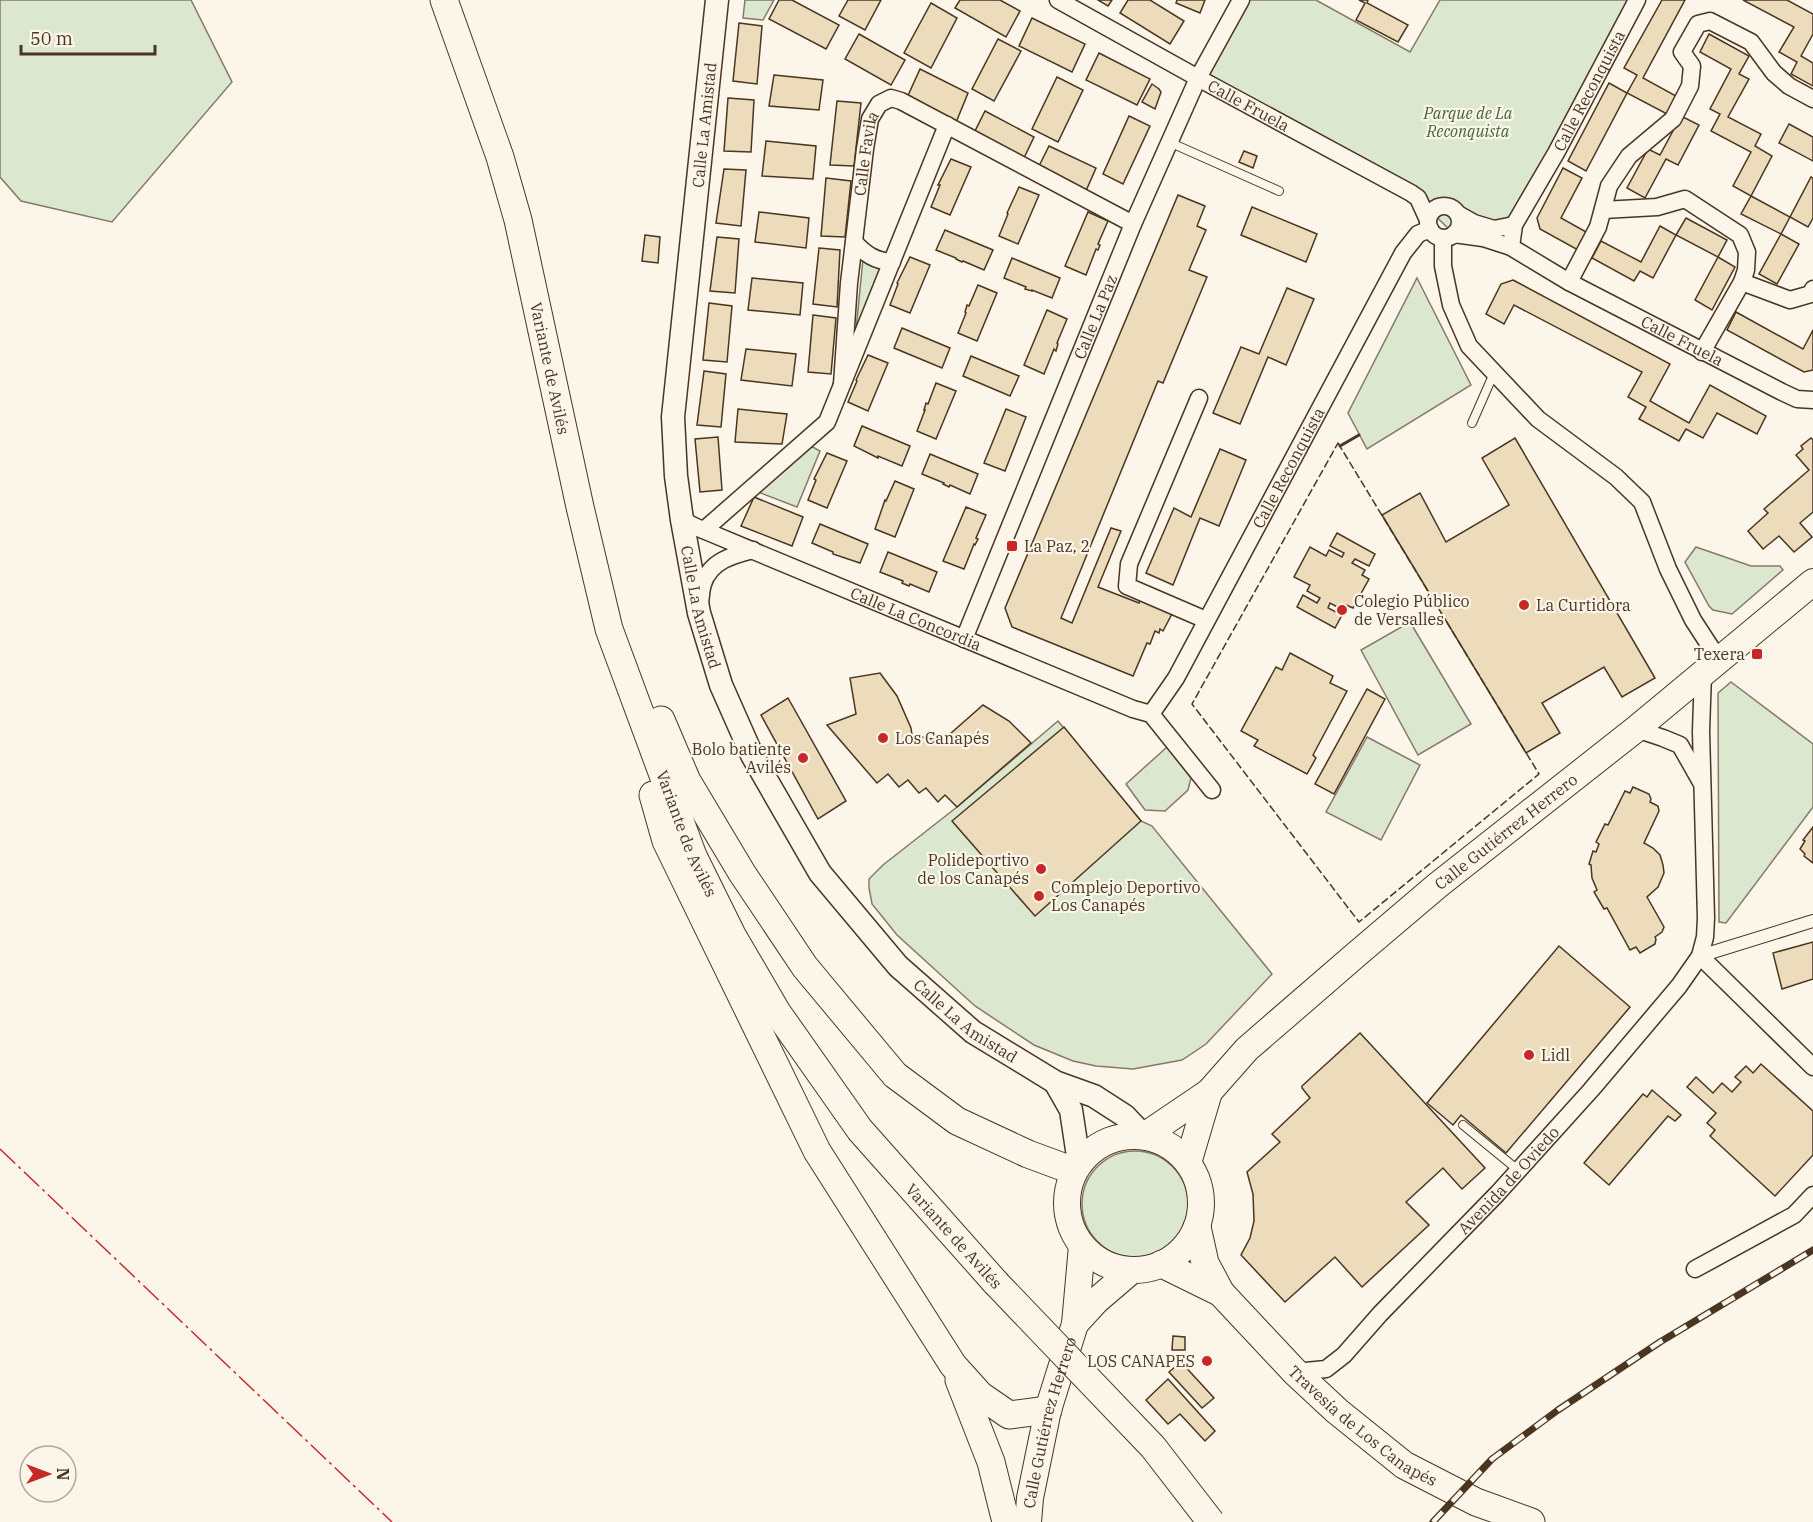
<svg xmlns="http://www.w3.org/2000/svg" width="1813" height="1522" font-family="'IBM Plex Serif',serif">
  <rect width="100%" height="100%" fill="#fbf6e9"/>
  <g fill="#dce7d0" stroke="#887966" stroke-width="1.5">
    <polygon points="0,0 191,0 232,82 112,222 21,201 0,177"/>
    <polygon points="745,0 774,0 763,20 743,18"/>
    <polygon points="1241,0 1316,0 1410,52 1440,0 1637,0 1511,247 1454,234 1417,198 1198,78"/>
    <polygon points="863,259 879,267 882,270 856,330"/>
    <polygon points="1417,278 1471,385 1367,449 1348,413"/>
    <polygon points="811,446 820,451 797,507 758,492"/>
    <polygon points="1696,547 1751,566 1780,566 1783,570 1732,614 1713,610 1709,606 1685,562"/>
    <polygon points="1410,622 1471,724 1418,755 1361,650"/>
    <polygon points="1731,682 1813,744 1813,807 1726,923 1719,922 1718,693"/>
    <polygon points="1058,721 1141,821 1152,826 1272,974 1206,1044 1182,1060 1133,1069 1096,1066 1073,1061 1034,1045 975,1006 897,935 872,904 869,888 869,879 883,865 957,807"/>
    <polygon points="1367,737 1420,765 1381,840 1326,812"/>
    <polygon points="1167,747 1191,778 1188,790 1165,811 1145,810 1126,784"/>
    <circle cx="1135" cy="1204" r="53"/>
  </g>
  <g fill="#ecdcbc" stroke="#4a3520" stroke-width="1.5">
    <polygon points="779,0 792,0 839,25 826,49 769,19"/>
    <polygon points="848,0 881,0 865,30 839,16"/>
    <polygon points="960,0 1000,0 1020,11 1006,37 955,8"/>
    <polygon points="1098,0 1112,0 1108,6"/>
    <polygon points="1128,0 1150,0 1184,21 1170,44 1120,13"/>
    <polygon points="1177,0 1205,0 1200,13 1176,3"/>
    <polygon points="1359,0 1368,0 1367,3 1408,25 1398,42 1356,20 1365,3"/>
    <polygon points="1662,0 1685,0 1643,78 1676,96 1667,114 1627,93 1637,75 1624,68"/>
    <polygon points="1743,0 1787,0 1813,14 1813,34 1801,56 1813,63 1813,86 1791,74 1797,62 1779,52 1794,27"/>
    <polygon points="931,3 957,18 931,68 904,53"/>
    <polygon points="1032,18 1085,44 1072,72 1019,46"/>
    <polygon points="739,23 762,26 757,84 733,81"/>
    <polygon points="859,34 905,60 891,85 845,59"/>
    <polygon points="1709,34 1749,56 1739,74 1749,79 1728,117 1761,134 1755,146 1772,156 1751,196 1733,186 1751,152 1711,131 1720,114 1710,109 1731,69 1700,52"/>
    <polygon points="998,39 1021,51 994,101 972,89"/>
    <polygon points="1099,53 1150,79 1137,105 1086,80"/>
    <polygon points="920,69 968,93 955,125 906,100"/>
    <polygon points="774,75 823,80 819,110 769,106"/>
    <polygon points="1057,77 1083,90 1058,142 1032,129"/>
    <polygon points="1609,83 1627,93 1586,171 1568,161"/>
    <polygon points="1152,84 1159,89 1161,92 1155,109 1142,102"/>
    <polygon points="728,98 754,100 751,152 724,151"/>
    <polygon points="837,101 861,103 854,166 830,165"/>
    <polygon points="985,111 1034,137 1023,160 974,133"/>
    <polygon points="1129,116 1150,126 1123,184 1103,174"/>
    <polygon points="1681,116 1699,125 1678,165 1666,159 1645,198 1627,188 1648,149 1660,155"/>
    <polygon points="1789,124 1813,137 1813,161 1779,143"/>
    <polygon points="766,141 816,146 813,179 762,176"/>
    <polygon points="1049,146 1096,168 1085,193 1036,172"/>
    <polygon points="1244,151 1257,156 1253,168 1239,162"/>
    <polygon points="951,159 971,167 950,215 931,207 940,185 938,185"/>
    <polygon points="1563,168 1582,178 1561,218 1588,233 1578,250 1540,229 1537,218"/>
    <polygon points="724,169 746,170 741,226 716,223"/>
    <polygon points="1811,177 1813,178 1813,218 1808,227 1790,217"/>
    <polygon points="826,178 851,181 845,237 821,236"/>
    <polygon points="1019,187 1039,195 1018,244 999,236 1008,214 1007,213"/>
    <polygon points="1178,195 1205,206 1197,226 1206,230 1189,270 1207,277 1163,383 1158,381 1061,618 1072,623 1111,528 1121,531 1098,587 1139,603 1142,596 1174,610 1163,631 1160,629 1159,633 1155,631 1150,644 1147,643 1133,676 1012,627 1005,608"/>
    <polygon points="1751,196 1790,217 1781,234 1741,214"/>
    <polygon points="1252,207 1317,234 1306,262 1241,235"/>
    <polygon points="759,212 809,218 806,248 755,242"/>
    <polygon points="1088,212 1108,221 1098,244 1100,245 1098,250 1096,249 1086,275 1065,266"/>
    <polygon points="1686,218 1727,240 1718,257 1676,235"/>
    <polygon points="1660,226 1676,235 1653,278 1640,271 1634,281 1592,258 1601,241 1641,262"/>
    <polygon points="945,230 993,250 984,270 963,261 962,262 956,259 956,258 936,250"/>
    <polygon points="1781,234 1799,244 1777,284 1759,274"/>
    <polygon points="645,235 660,237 658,263 642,261"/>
    <polygon points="717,237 739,239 735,293 710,291"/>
    <polygon points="819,248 840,250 837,307 813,304"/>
    <polygon points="910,257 930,265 910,313 890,305 898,284 897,283"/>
    <polygon points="1718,257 1735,267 1712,310 1695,300"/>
    <polygon points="1012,258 1060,278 1052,298 1032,290 1032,291 1025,289 1026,287 1004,278"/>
    <polygon points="752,278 803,283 800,315 748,310"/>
    <polygon points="1513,280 1670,364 1650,401 1689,423 1710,385 1766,416 1757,434 1717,413 1703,438 1686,429 1679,441 1639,419 1646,407 1628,397 1642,372 1514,305 1504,324 1486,314 1501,284"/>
    <polygon points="978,285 997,293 977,341 958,333 966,313 965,312 967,305 969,306"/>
    <polygon points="1287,288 1314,299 1286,365 1268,357 1240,424 1213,413 1241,347 1259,354"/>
    <polygon points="709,303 732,306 727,362 703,360"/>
    <polygon points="1047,310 1067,319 1057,343 1058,344 1056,351 1054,349 1044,374 1024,365"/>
    <polygon points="1736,312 1803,349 1813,330 1813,370 1804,372 1727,330"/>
    <polygon points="813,315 836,318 831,374 808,372"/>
    <polygon points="902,328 950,348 942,368 894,348"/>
    <polygon points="746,349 796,354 792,386 741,380"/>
    <polygon points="868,355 888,363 868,411 848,402 857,381 856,380"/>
    <polygon points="971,356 1019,376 1010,396 963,376"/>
    <polygon points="704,371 726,374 721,427 697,425"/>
    <polygon points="936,383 956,391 936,439 917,431 925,410 924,410 926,403 928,404"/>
    <polygon points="738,409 787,414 782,444 735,442"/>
    <polygon points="1006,409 1026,417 1005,471 984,463"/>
    <polygon points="862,426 910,446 902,466 878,456 878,458 854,446"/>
    <polygon points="718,437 722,490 700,492 695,439"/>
    <polygon points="1515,438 1655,678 1622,697 1604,667 1542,703 1560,733 1526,753 1382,515 1420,493 1446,542 1509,505 1482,458"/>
    <polygon points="1811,438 1813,440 1813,512 1800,523 1812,537 1794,552 1779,536 1763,549 1748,531 1768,513 1764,509 1809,470 1796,455 1803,449 1801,446"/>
    <polygon points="1220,449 1246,460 1219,526 1200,518 1173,585 1146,573 1174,508 1191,517"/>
    <polygon points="827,453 847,461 827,508 808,500 816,480 814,479"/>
    <polygon points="930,454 978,474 970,494 950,485 949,487 943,484 944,483 922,474"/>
    <polygon points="895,481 914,489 895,537 875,529 885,500 886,501"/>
    <polygon points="754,497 803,517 792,546 741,526"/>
    <polygon points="966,507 986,515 976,538 978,539 975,545 974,544 964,569 943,561"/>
    <polygon points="820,524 868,544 860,563 833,554 833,552 812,543"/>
    <polygon points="1337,533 1375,554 1369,566 1355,559 1352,563 1365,570 1362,575 1369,579 1353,608 1346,605 1343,610 1330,603 1328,608 1342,615 1335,628 1297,607 1303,595 1317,603 1320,598 1307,591 1310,585 1294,577 1310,547 1326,556 1329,550 1342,557 1344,553 1330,546"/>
    <polygon points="888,552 937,572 929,592 910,584 909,586 902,583 903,581 880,572"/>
    <polygon points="1290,653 1333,676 1330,683 1347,691 1313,755 1316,758 1307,774 1254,746 1258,740 1241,731 1276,667 1282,670"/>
    <polygon points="880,673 897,696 911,728 912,735 942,741 983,705 1009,721 1031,743 957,807 945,795 938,802 926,788 919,793 908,780 899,787 888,774 877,783 827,725 856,714 850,678"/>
    <polygon points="1367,689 1385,699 1334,794 1315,784"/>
    <polygon points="788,698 846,801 818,819 761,715"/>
    <polygon points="1064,727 1141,821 1035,916 952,821"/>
    <polygon points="1633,787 1649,794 1651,799 1650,802 1658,806 1659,811 1644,843 1653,848 1660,855 1663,865 1664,873 1658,887 1647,897 1664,927 1662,932 1655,937 1656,939 1655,944 1640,953 1636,947 1630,950 1607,908 1604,909 1594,892 1597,890 1592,878 1591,865 1589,864 1593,851 1596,852 1599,844 1596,842 1605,824 1608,825 1625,791 1630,793"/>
    <polygon points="1813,827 1813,863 1804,856 1805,854 1800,849 1805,841 1803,840"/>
    <polygon points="1813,942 1813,979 1782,989 1773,953"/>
    <polygon points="1559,946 1630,1007 1506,1153 1461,1115 1453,1125 1427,1103"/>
    <polygon points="1360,1033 1485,1168 1462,1189 1443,1168 1406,1202 1429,1225 1362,1287 1335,1257 1285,1302 1241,1255 1250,1238 1254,1221 1253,1194 1247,1172 1280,1142 1272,1134 1310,1098 1302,1088 1302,1086"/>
    <polygon points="1761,1064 1813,1111 1813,1155 1775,1196 1710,1136 1715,1130 1707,1123 1716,1113 1687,1087 1696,1077 1713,1093 1722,1083 1732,1092 1741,1082 1735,1077 1746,1066 1753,1073"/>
    <polygon points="1652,1090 1681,1115 1675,1121 1668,1116 1609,1185 1584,1163 1643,1094 1647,1097"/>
    <polygon points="1173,1336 1185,1337 1185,1350 1172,1350"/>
    <polygon points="1181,1362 1214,1398 1202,1408 1169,1372"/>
    <polygon points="1168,1379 1215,1431 1205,1441 1180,1414 1168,1424 1146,1400"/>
  </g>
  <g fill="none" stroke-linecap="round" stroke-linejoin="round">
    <defs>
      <g id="service">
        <polyline points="1169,142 1279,191"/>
        <polyline points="1472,423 1494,373"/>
        <polyline points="1463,1125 1518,1170"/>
      </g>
      <polyline id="pedestrian" points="1700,956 1813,921"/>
      <g id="minor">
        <path id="s1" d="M1058,0L1198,78L1411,193L1418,198L1428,220"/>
        <circle cx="1444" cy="222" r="16"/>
        <polyline points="1603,210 1657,207 1685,199 1740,235 1747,252 1746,270 1742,282"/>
        <polyline points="1458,214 1474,223 1494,229 1514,225"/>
        <path id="s2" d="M1454,234L1483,238L1511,247L1569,282L1782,392L1797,399L1813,400"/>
        <polyline points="1443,238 1443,266 1451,305 1469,346 1538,419 1616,477 1642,502 1668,569 1693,620 1719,660"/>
        <path d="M854,242C865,254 875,261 892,262"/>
        <path id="s3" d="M1511,247L1514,225L1556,153L1637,0"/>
        <polyline points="1569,282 1598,227 1609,186 1629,156 1673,119 1690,86 1692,66 1682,52 1698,24 1710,21 1751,42 1774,73 1789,86 1813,99"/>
        <polyline points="1702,352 1742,282 1790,300 1811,294 1813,289"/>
        <path id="s4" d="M842,384L849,283L865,149L870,119L879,104L891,98L901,101L1133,224"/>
        <polyline points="1199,398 1129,564 1127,586 1206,620"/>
        <path id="s5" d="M682,520L696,527L1133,709L1151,714"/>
        <polyline points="704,530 827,422 947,125"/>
        <path d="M700,603C701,597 701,590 703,584C710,561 733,555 753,550"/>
        <path id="s6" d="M964,639L1133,224L1198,78L1241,0"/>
        <path id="s7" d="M1151,714L1176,678L1403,253L1418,234L1430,229"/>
        <polyline points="1151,714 1212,790"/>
        <polyline points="1636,729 1663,738 1680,745 1701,782"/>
        <polyline points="1700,956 1813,1067"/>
        <polyline points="1695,1269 1794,1215 1813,1195"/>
        <path id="s8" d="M1295,1372L1326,1369L1344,1355L1380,1314L1497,1194L1591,1090L1679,986L1700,956L1705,937L1706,918L1701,731L1703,673"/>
      </g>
      <g id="secondary">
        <path id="s9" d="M717,0L673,417L676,476L682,520L699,613L721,685L752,755L820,873L898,966L973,1032L1055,1082L1094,1096L1125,1116L1144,1136"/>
        <polyline points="1055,1082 1071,1110 1079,1163"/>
      </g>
      <g id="primary">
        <circle cx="1134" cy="1203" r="67"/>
        <path id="s10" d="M1144,1136L1209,1092L1247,1049L1358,953L1438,885L1636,729L1813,582"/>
        <polyline points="1188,1163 1209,1092"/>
        <polyline points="1075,1324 1096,1301 1131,1271"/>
        <path id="s11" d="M1028,1522L1030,1498L1048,1410L1075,1324L1082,1246"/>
      </g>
      <g id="trunk">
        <path id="s12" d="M444,0L500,157L518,220L580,507L609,629L693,856L732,935L777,1012L860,1130L996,1283"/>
        <polyline points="661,720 687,781 742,873 805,967 895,1075 957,1121 1028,1154 1074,1171"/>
        <polyline points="653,795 666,841 817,1151 953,1365 980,1395 1009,1415 1048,1410"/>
        <path id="s13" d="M1197,1227L1205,1263L1221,1293L1295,1372L1337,1411L1404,1465L1476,1502L1531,1522"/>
        <polyline points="1162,1264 1221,1293"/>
        <polyline points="959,1380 991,1462 1006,1522"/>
      </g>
    </defs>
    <use href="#service" stroke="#4a3520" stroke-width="10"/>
    <use href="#pedestrian" stroke="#4a3520" stroke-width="14"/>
    <use href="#minor" stroke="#4a3520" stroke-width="19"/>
    <use href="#secondary" stroke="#4a3520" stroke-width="25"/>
    <use href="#primary" stroke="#4a3520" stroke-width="28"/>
    <use href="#trunk" stroke="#4a3520" stroke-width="29"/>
    <use href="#service" stroke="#fbf6e9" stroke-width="8"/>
    <use href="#pedestrian" stroke="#fbf6e9" stroke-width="12"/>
    <use href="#minor" stroke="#fbf6e9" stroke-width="16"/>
    <use href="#secondary" stroke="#fbf6e9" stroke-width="22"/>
    <use href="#primary" stroke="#fbf6e9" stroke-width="26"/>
    <use href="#trunk" stroke="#fbf6e9" stroke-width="27"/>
    <defs>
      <polyline id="rail" points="1433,1522 1492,1459 1558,1410 1660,1342 1813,1250"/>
    </defs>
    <use href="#rail" stroke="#4a3520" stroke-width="7"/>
    <use href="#rail" stroke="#fbf6e9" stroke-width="4.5" stroke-dasharray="14" stroke-linecap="butt"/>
    <defs>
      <polyline id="trunk-bridge" points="996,1283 1153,1447 1211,1522"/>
    </defs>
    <use href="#trunk-bridge" stroke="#4a3520" stroke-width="29" stroke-linecap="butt"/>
    <use href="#trunk-bridge" stroke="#fbf6e9" stroke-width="27"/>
    <polygon stroke="#4a3520" stroke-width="1.5" stroke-dasharray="8 3" stroke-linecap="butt" points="1338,443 1539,774 1359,922 1192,704"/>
    <polyline stroke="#4a3520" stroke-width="3" points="1340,446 1359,435"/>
    <polyline stroke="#c62828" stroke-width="1.5" stroke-dasharray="21 4.5 3 4.5" stroke-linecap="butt" points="0,1149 392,1522"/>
  </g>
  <g fill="#c62828" stroke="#fbf6e9" stroke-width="2">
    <rect x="1006" y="540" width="12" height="12" rx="3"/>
    <circle cx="1524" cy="605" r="6"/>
    <circle cx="1342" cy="610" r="6"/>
    <rect x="1751" y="648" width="12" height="12" rx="3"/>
    <circle cx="883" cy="738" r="6"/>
    <circle cx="803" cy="758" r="6"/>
    <circle cx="1041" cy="869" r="6"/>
    <circle cx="1039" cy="896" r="6"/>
    <circle cx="1529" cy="1055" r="6"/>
    <circle cx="1207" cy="1361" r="6"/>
  </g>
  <g text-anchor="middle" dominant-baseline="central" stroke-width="4.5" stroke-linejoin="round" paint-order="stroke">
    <g font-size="16" fill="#4a3520" stroke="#fbf6e9">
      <text stroke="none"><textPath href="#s3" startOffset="176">Calle Reconquista</textPath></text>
      <text stroke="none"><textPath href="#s1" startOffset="218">Calle Fruela</textPath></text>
      <text transform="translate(704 125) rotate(-84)">Calle La Amistad</text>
      <text stroke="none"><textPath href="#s4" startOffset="232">Calle Favila</textPath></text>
      <text stroke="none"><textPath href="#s6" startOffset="348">Calle La Paz</textPath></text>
      <text stroke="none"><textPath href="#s2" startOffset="254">Calle Fruela</textPath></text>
      <text stroke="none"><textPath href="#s12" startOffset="384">Variante de Avilés</textPath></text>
      <text stroke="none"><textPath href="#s7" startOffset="282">Calle Reconquista</textPath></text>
      <text stroke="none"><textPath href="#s9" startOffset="612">Calle La Amistad</textPath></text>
      <text stroke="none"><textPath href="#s5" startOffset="254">Calle La Concordia</textPath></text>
      <text stroke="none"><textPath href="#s10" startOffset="474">Calle Gutiérrez Herrero</textPath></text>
      <text stroke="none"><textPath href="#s12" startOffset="870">Variante de Avilés</textPath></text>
      <text stroke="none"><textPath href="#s9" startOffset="1114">Calle La Amistad</textPath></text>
      <text stroke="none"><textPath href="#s8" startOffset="294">Avenida de Oviedo</textPath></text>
      <text transform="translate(954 1236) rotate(48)">Variante de Avilés</text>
      <text stroke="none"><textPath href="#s11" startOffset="102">Calle Gutiérrez Herrero</textPath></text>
      <text stroke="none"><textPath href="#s13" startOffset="266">Travesía de Los Canapés</textPath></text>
    </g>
    <g font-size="16" font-style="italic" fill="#436837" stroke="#fbf6e9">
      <text x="1468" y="113">Parque de La<tspan x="1468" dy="18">Reconquista</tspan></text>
    </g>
    <g font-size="16" fill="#4a3520" stroke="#fbf6e9" text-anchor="start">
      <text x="1024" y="546">La Paz, 2</text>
      <text x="1354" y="601">Colegio Público<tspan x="1354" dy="18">de Versalles</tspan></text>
      <text x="1536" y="605">La Curtidora</text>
      <text x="1745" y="654" text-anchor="end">Texera</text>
      <text x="895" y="738">Los Canapés</text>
      <text x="791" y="749" text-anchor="end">Bolo batiente<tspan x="791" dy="18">Avilés</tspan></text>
      <text x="1029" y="860" text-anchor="end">Polideportivo<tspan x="1029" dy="18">de los Canapés</tspan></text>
      <text x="1051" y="887">Complejo Deportivo<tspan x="1051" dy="18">Los Canapés</tspan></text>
      <text x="1541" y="1055">Lidl</text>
      <text x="1195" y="1361" text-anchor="end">LOS CANAPES</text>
    </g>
  </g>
  <g transform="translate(48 1474) rotate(90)"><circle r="28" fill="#fbf6e9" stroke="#b4a999" stroke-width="1.5"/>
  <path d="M0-4.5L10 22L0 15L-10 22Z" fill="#c62828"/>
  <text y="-9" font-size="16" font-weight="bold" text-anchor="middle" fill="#4a3520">N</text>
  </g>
  <path d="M21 45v9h134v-9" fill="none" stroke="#4a3520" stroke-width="3"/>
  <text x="30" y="45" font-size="18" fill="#4a3520" stroke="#fbf6e9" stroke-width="4.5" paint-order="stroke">50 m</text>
</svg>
